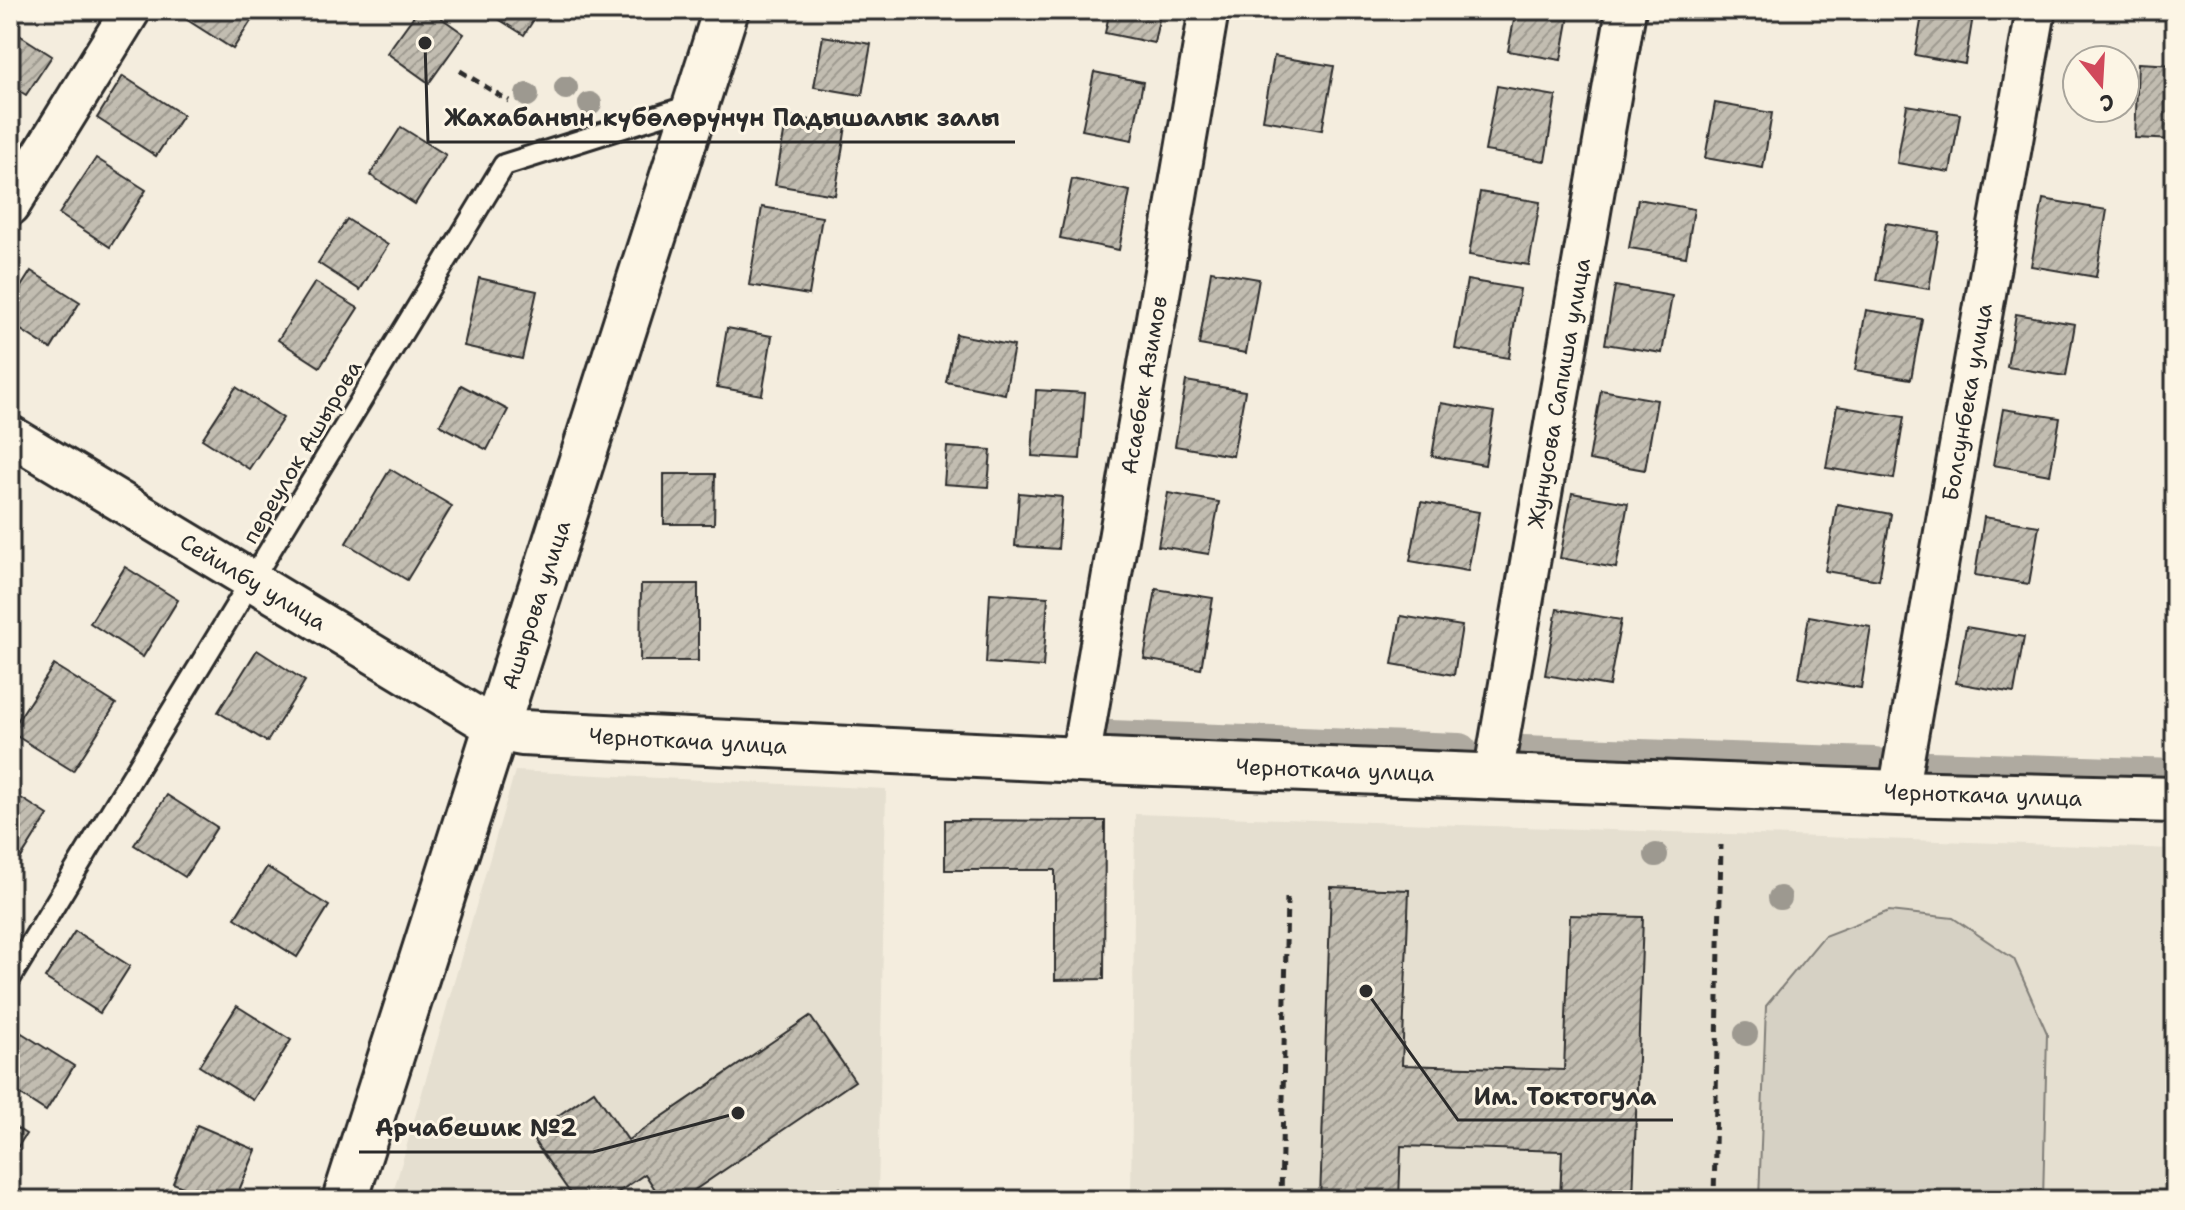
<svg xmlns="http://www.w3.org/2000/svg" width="2185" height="1210" font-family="'Shantell Sans',sans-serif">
  <defs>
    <pattern id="building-hatch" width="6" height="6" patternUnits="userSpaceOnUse" patternTransform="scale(2)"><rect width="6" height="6" fill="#c2bdb1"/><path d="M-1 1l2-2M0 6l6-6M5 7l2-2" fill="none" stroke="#9e9a90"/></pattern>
  </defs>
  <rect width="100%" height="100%" fill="#f4edde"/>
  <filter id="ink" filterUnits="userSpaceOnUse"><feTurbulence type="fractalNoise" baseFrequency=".0125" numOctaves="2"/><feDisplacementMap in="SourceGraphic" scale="16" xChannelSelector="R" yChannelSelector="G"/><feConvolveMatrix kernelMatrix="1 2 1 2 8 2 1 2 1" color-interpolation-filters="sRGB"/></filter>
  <g filter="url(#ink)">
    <g fill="#e5dfd0">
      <polygon points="515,771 886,789 878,1200 391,1200"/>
      <polygon points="1135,814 2175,849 2175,1200 1131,1200"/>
    </g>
    <polygon fill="#d6d1c4" stroke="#807e78" stroke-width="2" points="1889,911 1953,918 2014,959 2047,1033 2043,1200 1759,1200 1766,1006 1824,936"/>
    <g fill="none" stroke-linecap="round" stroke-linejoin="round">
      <g stroke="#afaaa0" stroke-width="38">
        <polyline points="1110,739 1459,752"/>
        <polyline points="1522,754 1875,766"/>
        <polyline points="1929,770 2175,778"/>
      </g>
    </g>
    <g fill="url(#building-hatch)" stroke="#2b2b2b" stroke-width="2">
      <polygon points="189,10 258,10 233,49 184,18"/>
      <polygon points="418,10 430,10 464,34 429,83 387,53"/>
      <polygon points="484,10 540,10 524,35"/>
      <polygon points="1110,10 1161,10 1154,43 1105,33"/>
      <polygon points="1516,10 1570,10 1561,60 1508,51"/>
      <polygon points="1923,10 1974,10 1965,64 1915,55"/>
      <polygon points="10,29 52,56 26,95 10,85"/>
      <polygon points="823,36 871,44 862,95 814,87"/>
      <polygon points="1274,56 1334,66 1322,130 1263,120"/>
      <polygon points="2138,63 2175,65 2175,140 2135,138"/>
      <polygon points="1094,72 1143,82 1132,140 1082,130"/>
      <polygon points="123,76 183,115 156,156 97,118"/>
      <polygon points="1497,86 1556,96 1545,161 1485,151"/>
      <polygon points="1715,103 1772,113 1763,168 1705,158"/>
      <polygon points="1907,105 1960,114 1950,172 1897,163"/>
      <polygon points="787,116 846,126 835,195 775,185"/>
      <polygon points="401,127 446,155 415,204 370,175"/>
      <polygon points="96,158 146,190 110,247 59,214"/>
      <polygon points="1072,179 1130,191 1119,250 1060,238"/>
      <polygon points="1480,192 1540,202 1529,265 1469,255"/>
      <polygon points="1638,199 1694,209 1686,257 1629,248"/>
      <polygon points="2043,199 2107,210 2096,277 2031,266"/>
      <polygon points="762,207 822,217 809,295 749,285"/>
      <polygon points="347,219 388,245 360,290 318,263"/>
      <polygon points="1886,223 1939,232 1929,289 1876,280"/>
      <polygon points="31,271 80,302 51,349 10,323 10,304"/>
      <polygon points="1211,271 1259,279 1246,353 1199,345"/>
      <polygon points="479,278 537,291 522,359 464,346"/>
      <polygon points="1467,280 1520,289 1509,358 1455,349"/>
      <polygon points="315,282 358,308 320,367 278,340"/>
      <polygon points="1615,286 1672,296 1662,353 1605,344"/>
      <polygon points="1866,310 1922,319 1911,379 1855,370"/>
      <polygon points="2016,314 2075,324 2066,376 2007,367"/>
      <polygon points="727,328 772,336 762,395 717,387"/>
      <polygon points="956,334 1014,346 1005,394 946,382"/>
      <polygon points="1186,381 1245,391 1233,456 1175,446"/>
      <polygon points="461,385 508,410 487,450 440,425"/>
      <polygon points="236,387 283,418 249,469 202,439"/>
      <polygon points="1036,390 1085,393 1080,459 1032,456"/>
      <polygon points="1601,390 1657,400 1645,470 1589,460"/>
      <polygon points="1441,403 1494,412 1485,465 1432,456"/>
      <polygon points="1837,406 1904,417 1894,479 1826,468"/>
      <polygon points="2003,409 2060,418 2050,475 1993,465"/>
      <polygon points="947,447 991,450 988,487 944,484"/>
      <polygon points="390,469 452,506 407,580 346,543"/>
      <polygon points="664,474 715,474 714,524 664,524"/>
      <polygon points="1019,493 1062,497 1058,549 1015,546"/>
      <polygon points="1168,493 1219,502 1209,554 1158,546"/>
      <polygon points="1572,493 1628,503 1616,568 1560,558"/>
      <polygon points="1421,502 1479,512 1468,571 1410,561"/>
      <polygon points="1837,504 1891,514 1879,580 1825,571"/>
      <polygon points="1984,517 2039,526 2029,584 1975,575"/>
      <polygon points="125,567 178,600 143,657 90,623"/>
      <polygon points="641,584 698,584 698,661 640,661"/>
      <polygon points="1156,589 1213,598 1201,669 1144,659"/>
      <polygon points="990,593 1048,597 1043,667 986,663"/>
      <polygon points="1557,609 1621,620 1609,686 1545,675"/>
      <polygon points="1401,616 1462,626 1454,675 1392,664"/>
      <polygon points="1809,616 1871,627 1861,688 1799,678"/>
      <polygon points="1966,627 2024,637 2014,693 1956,683"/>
      <polygon points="257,650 305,681 267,742 218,712"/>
      <polygon points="54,665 116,704 73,771 10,732"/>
      <polygon points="10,791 48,815 21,858 10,851"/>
      <polygon points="167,795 217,827 185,877 134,845"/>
      <polygon points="945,820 1105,821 1104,979 1055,980 1055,870 945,870"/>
      <polygon points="267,867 329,906 297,957 235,918"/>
      <polygon points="1331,887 1409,890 1402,1065 1564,1070 1570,915 1643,917 1633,1200 1560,1200 1562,1151 1401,1146 1399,1200 1320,1200"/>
      <polygon points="75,931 130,966 100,1013 45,978"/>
      <polygon points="237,1006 291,1040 253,1100 199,1066"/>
      <polygon points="810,1016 855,1081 680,1200 662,1200 645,1174 607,1200 575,1200 530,1135 594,1091 628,1140"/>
      <polygon points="17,1030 74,1066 46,1111 10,1088 10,1041"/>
      <polygon points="10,1124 26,1134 10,1159"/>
      <polygon points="197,1125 256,1150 235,1200 214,1200 173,1183"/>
      <polygon points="840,1188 848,1200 822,1200"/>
      <polygon points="137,1191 154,1200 133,1200"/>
    </g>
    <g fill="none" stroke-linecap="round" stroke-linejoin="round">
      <defs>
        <polyline id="service" points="10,978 504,165 693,105"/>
        <g id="minor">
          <polyline points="10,206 131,10"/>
          <polyline points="10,435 496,728"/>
          <polyline points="1080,760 1209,10"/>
          <polyline points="1493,776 1626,10"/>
          <polyline points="1898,793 2036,10"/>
        </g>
        <g id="tertiary">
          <polyline points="496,728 522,733 1080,760 1898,793 2175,800"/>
          <polyline points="345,1200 726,10"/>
        </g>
      </defs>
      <use href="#service" stroke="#2b2b2b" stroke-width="26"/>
      <use href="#minor" stroke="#2b2b2b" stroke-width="44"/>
      <use href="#tertiary" stroke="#2b2b2b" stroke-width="50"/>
      <g stroke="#2b2b2b" stroke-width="5" stroke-dasharray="8 6" stroke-linecap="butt">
        <polyline points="460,71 509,101"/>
        <polyline points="1281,1200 1287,896"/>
        <polyline points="1714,1200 1721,845"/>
      </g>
      <use href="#service" stroke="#fcf5e5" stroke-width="20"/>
      <use href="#minor" stroke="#fcf5e5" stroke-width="38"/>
      <use href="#tertiary" stroke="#fcf5e5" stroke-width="44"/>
    </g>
    <g fill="#9d9990">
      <circle cx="566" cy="88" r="12"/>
      <circle cx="527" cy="95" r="12"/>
      <circle cx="590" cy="104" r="12"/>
      <circle cx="1656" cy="855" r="12"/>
      <circle cx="1780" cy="898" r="12"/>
      <circle cx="1746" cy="1034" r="12"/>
    </g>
  </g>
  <g text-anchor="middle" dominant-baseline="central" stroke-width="6" stroke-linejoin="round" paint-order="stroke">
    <g font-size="22" fill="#2b2b2b" stroke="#fcf5e5">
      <text transform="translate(1144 385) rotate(-80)">Асаебек Азимов</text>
      <text transform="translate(1559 393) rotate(-80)">Жунусова Сапиша улица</text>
      <text transform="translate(1967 402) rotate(-80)">Болсунбека улица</text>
      <text transform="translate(302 452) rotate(-59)">переулок Ашырова</text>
      <text transform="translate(253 582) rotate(31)">Сейилбу улица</text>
      <text transform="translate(536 605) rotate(-72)">Ашырова улица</text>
      <text transform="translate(688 741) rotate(3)">Черноткача улица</text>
      <text transform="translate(1335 770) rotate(2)">Черноткача улица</text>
      <text transform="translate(1983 795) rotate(2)">Черноткача улица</text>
    </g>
  </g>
  <path fill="none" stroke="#2b2b2b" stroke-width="3" d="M425 43L428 142H1015M1366 991L1458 1120H1673M738 1113L593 1152H359"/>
  <g fill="#2b2b2b" stroke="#fcf5e5" stroke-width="3">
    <circle cx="425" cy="43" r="8"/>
    <circle cx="1366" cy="991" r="8"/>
    <circle cx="738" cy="1113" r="8"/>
  </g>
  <g font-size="24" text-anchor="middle" font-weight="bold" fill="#2b2b2b" stroke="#fcf5e5" stroke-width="6" stroke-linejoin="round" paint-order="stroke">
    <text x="722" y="126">Жахабанын күбөлөрүнүн Падышалык залы</text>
    <text x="1565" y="1105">Им. Токтогула</text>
    <text x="476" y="1136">Арчабешик №2</text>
  </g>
  <rect width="2185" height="1210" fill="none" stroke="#fcf5e5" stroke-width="40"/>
  <rect x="20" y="20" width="2145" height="1170" fill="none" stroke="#2b2b2b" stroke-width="3" filter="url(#ink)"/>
  <g transform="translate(2101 84) rotate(162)"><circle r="38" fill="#fcf5e5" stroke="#a8a49b" stroke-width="2"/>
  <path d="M0-6L14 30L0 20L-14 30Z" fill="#d1495b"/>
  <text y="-12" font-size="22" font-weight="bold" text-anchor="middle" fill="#2b2b2b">С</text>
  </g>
</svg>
